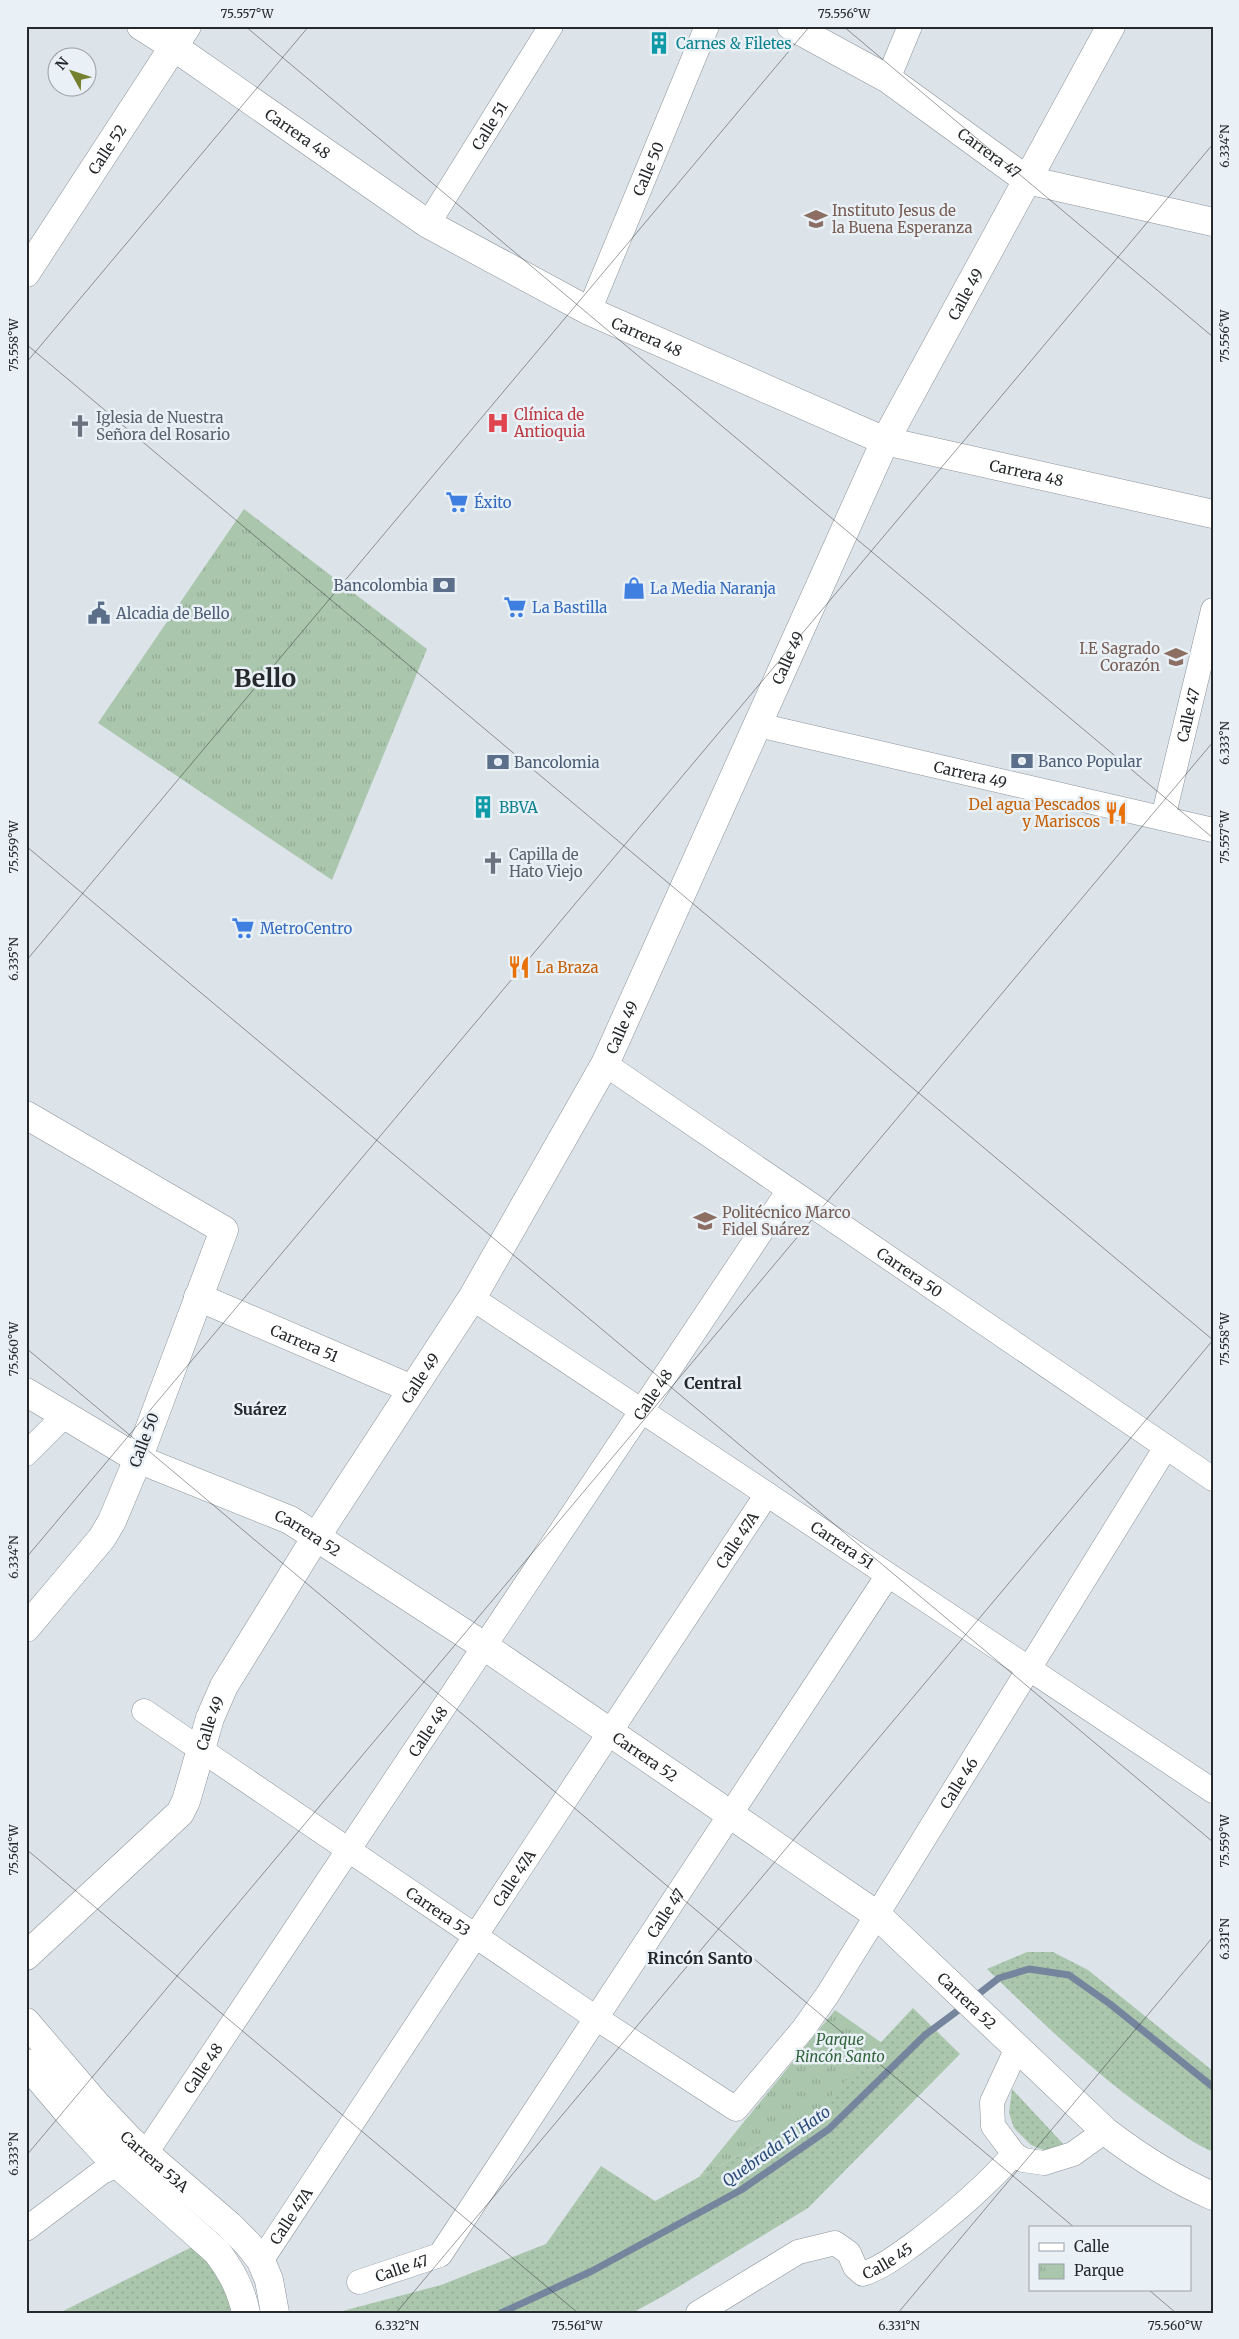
<svg xmlns="http://www.w3.org/2000/svg" width="1239" height="2339" font-family="Merriweather,serif">
  <defs>
    <pattern id="grass-dots" width="8" height="8" patternUnits="userSpaceOnUse" patternTransform="scale(1.25)"><rect width="8" height="8" fill="#aac6ad"/><path d="M2 2h.1M6 6h.1" fill="none" stroke="#92aa95" stroke-width="1.8" stroke-linecap="round"/></pattern>
    <pattern id="park-tufts" width="24" height="20" patternUnits="userSpaceOnUse" patternTransform="scale(1.25)"><rect width="24" height="20" fill="#aac6ad"/><path d="M3 7l-1-3M5 7V3M7 7l1-3M15 17l-1-3M17 17v-4M19 17l1-3" fill="none" stroke="#92aa95"/></pattern>
  </defs>
  <rect width="100%" height="100%" fill="#dce3e9"/>
  <g fill="url(#grass-dots)">
    <path d="M1027,1952H1053L1088,1970L1213,2071V2152C1195,2144 1180,2133 1164,2122C1098,2078 1043,2023 987,1969Z"/>
    <polygon points="913,2008 960,2054 808,2208 665,2295 632,2313 335,2313 441,2285 546,2244 601,2166 655,2201 813,2115"/>
    <polygon points="1012,2089 1066,2147 1046,2151 1031,2145 1014,2128 1009,2113"/>
    <polygon points="194,2246 219,2266 237,2313 59,2313"/>
  </g>
  <g fill="url(#park-tufts)">
    <polygon points="244,509 427,649 332,880 98,723"/>
    <polygon points="835,2010 882,2043 813,2115 699,2177"/>
  </g>
  <g fill="none" stroke-linecap="round" stroke-linejoin="round">
    <g stroke="#74859d" stroke-width="7">
      <polyline points="972,1999 999,1978 1029,1969 1069,1975 1110,2004 1213,2087"/>
      <polyline points="501,2313 592,2271 741,2190 829,2129 925,2035 964,2006"/>
    </g>
    <defs>
      <g id="minor">
        <polyline points="888,79 910,26"/>
        <path id="s1" d="M428,224L551,26"/>
        <path id="s2" d="M589,311L707,26"/>
        <path id="s3" d="M758,725L1213,830"/>
        <path id="s4" d="M1163,818L1213,610"/>
        <path id="s5" d="M605,1064L1213,1479"/>
        <path id="s6" d="M472,1298L1213,1791"/>
        <polyline points="26,1454 65,1415"/>
        <path id="s7" d="M144,1711L596,2018L736,2109L804,2028L828,1994L1166,1447"/>
        <polyline points="1017,2048 992,2102 993,2126 1014,2154 1023,2160 1044,2163 1073,2154 1105,2131"/>
        <path id="s8" d="M26,2229L102,2172L146,2153L789,1190"/>
        <path id="s9" d="M261,2261L767,1494"/>
        <path id="s10" d="M359,2282L440,2255L888,1575"/>
        <path id="s11" d="M698,2313L798,2252L835,2243L849,2253L855,2267L863,2274C883,2267 898,2255 915,2243C951,2216 985,2187 1014,2154"/>
      </g>
      <g id="tertiary">
        <path id="s12" d="M791,26L888,79L1027,180L1213,222"/>
        <path id="s13" d="M26,273L187,26"/>
        <polyline points="26,1115 224,1230 138,1459"/>
        <path id="s14" d="M198,1297L412,1389"/>
      </g>
      <g id="secondary">
        <path id="s15" d="M141,26L174,47L428,224L589,311L885,441L1213,514"/>
        <path id="s16" d="M26,1392L138,1459L290,1520L484,1646L750,1828L877,1915L1105,2131C1139,2157 1173,2179 1213,2196"/>
        <polyline points="26,1628 102,1538 112,1521 138,1459"/>
        <path id="s17" d="M26,1956L180,1813L186,1801L210,1718L224,1686L316,1537L472,1298L605,1064L885,441L1111,26"/>
        <path id="s18" d="M26,2022L96,2104L130,2140L229,2225L248,2244L261,2261L269,2280L275,2313"/>
        <path d="M26,2063L71,2116L106,2154L217,2252C232,2272 241,2289 246,2313"/>
      </g>
    </defs>
    <use href="#minor" stroke="#8d9399" stroke-width="25"/>
    <use href="#tertiary" stroke="#8d9399" stroke-width="29"/>
    <use href="#secondary" stroke="#8d9399" stroke-width="29"/>
    <use href="#minor" stroke="#fff" stroke-width="24"/>
    <use href="#tertiary" stroke="#fff" stroke-width="28"/>
    <use href="#secondary" stroke="#fff" stroke-width="28"/>
  </g>
  <path fill="none" stroke="#26292b" stroke-width="1" stroke-opacity="0.45" d="M245,26L1213,838M843,26L1213,337M26,344L1213,1340M26,363L309,26M26,846L1213,1842M26,961L810,26M26,1348L1075,2228M26,1558L1213,144M26,1849L578,2313M26,2156L1213,742M1149,2290L1176,2313M396,2313L1213,1340M898,2313L1213,1937"/>
  <defs>
    <symbol id="building-bare" viewBox="-9 -9 18 18"><path d="M-4-6H4V6H1V3H-1V6H-4ZM-2.5-4.3h1.7v1.8h-1.7ZM.8-4.3h1.7v1.8H.8ZM-2.5-1h1.7V.8h-1.7ZM.8-1h1.7V.8H.8Z" fill="#0f9aa8" stroke="#e9f1f7" stroke-width="2.5" paint-order="stroke"/></symbol>
    <symbol id="school-bare" viewBox="-9 -9 18 18"><path d="M0-5L7-2L0 1L-7-2ZM-4 1L0 2.5L4 1V4Q0 6-4 4Z" fill="#8d6e63" stroke="#e9f1f7" stroke-width="2.5" paint-order="stroke"/></symbol>
    <symbol id="hospital-bare" viewBox="-9 -9 18 18"><path d="M-5-5h3v3.5h4V-5h3V5h-3V1.5h-4V5h-3Z" fill="#e0444e" stroke="#e9f1f7" stroke-width="2.5" paint-order="stroke"/></symbol>
    <symbol id="church-bare" viewBox="-9 -9 18 18"><path d="M-1.2-6h2.4v3.5h3.3v2.4h-3.3V6h-2.4V-.1h-3.3v-2.4h3.3Z" fill="#6b7280" stroke="#e9f1f7" stroke-width="2.5" paint-order="stroke"/></symbol>
    <symbol id="supermarket-bare" viewBox="-9 -9 18 18"><path d="M-6-5.5h2.5l.6 2H6L4.5 2H-2.5L-4.4-4H-6ZM-1.5 3.2a1.3 1.3 0 1 0 .1 0ZM3 3.2a1.3 1.3 0 1 0 .1 0Z" fill="#3f7fe0" stroke="#e9f1f7" stroke-width="2.5" paint-order="stroke"/></symbol>
    <symbol id="bank-bare" viewBox="-9 -9 18 18"><path d="M-6-4H6V4H-6ZM0-2.3a2.3 2.3 0 1 0 0 4.6a2.3 2.3 0 1 0 0-4.6Z" fill="#5c6f8a" stroke="#e9f1f7" stroke-width="2.5" paint-order="stroke"/></symbol>
    <symbol id="shop-bare" viewBox="-9 -9 18 18"><path d="M-5-2.5h2.3a2.7 3.5 0 0 1 5.4 0H5L5.5 6h-11ZM-1.5-2.5h3a1.5 2.3 0 0 0-3 0Z" fill="#3f7fe0" stroke="#e9f1f7" stroke-width="2.5" paint-order="stroke"/></symbol>
    <symbol id="civic-bare" viewBox="-9 -9 18 18"><path d="M-.6-6.5H3V-4.5H.6V-3L4-1V1h2V6H-6V1h2V-1L-.6-3ZM-1.2 2.5V6h2.4V2.5Z" fill="#5c6f8a" stroke="#e9f1f7" stroke-width="2.5" paint-order="stroke"/></symbol>
    <symbol id="restaurant-bare" viewBox="-9 -9 18 18"><path d="M-5-6h1v4h1v-4h1v4h1v-4h1v5L-1.5 .5V6h-2V.5L-5-1ZM5-6V6H3V1.5H1.5Q1.5-4 5-6Z" fill="#e8710a" stroke="#e9f1f7" stroke-width="2.5" paint-order="stroke"/></symbol>
    <symbol id="university-bare" viewBox="-9 -9 18 18"><path d="M0-5L7-2L0 1L-7-2ZM-4 1L0 2.5L4 1V4Q0 6-4 4Z" fill="#8d6e63" stroke="#e9f1f7" stroke-width="2.5" paint-order="stroke"/></symbol>
  </defs>
  <g fill-rule="evenodd">
    <use href="#building-bare" x="643" y="27" width="32" height="32"/>
    <use href="#school-bare" x="800" y="203" width="32" height="32"/>
    <use href="#hospital-bare" x="482" y="407" width="32" height="32"/>
    <use href="#church-bare" x="64" y="410" width="32" height="32"/>
    <use href="#supermarket-bare" x="441" y="486" width="32" height="32"/>
    <use href="#bank-bare" x="428" y="569" width="32" height="32"/>
    <use href="#shop-bare" x="618" y="572" width="32" height="32"/>
    <use href="#supermarket-bare" x="499" y="591" width="32" height="32"/>
    <use href="#civic-bare" x="83" y="597" width="32" height="32"/>
    <use href="#school-bare" x="1160" y="641" width="32" height="32"/>
    <use href="#bank-bare" x="1006" y="745" width="32" height="32"/>
    <use href="#bank-bare" x="482" y="746" width="32" height="32"/>
    <use href="#building-bare" x="467" y="791" width="32" height="32"/>
    <use href="#restaurant-bare" x="1100" y="797" width="32" height="32"/>
    <use href="#church-bare" x="477" y="847" width="32" height="32"/>
    <use href="#supermarket-bare" x="227" y="912" width="32" height="32"/>
    <use href="#restaurant-bare" x="503" y="951" width="32" height="32"/>
    <use href="#university-bare" x="689" y="1205" width="32" height="32"/>
  </g>
  <g text-anchor="middle" dominant-baseline="central" stroke-width="5" stroke-linejoin="round" paint-order="stroke">
    <g font-size="15" fill="#0d838f" stroke="#e9f1f7" text-anchor="start">
      <text x="676" y="43">Carnes &amp; Filetes</text>
      <text x="499" y="807">BBVA</text>
    </g>
    <g font-size="15" fill="#26292b" stroke="#e9f1f7">
      <text stroke="none"><textPath href="#s1" startOffset="116">Calle 51</textPath></text>
      <text stroke="none"><textPath href="#s15" startOffset="190">Carrera 48</textPath></text>
      <text stroke="none"><textPath href="#s13" startOffset="148">Calle 52</textPath></text>
      <text stroke="none"><textPath href="#s12" startOffset="236">Carrera 47</textPath></text>
      <text stroke="none"><textPath href="#s2" startOffset="154">Calle 50</textPath></text>
      <text stroke="none"><textPath href="#s17" startOffset="1925">Calle 49</textPath></text>
      <text stroke="none"><textPath href="#s15" startOffset="595">Carrera 48</textPath></text>
      <text stroke="none"><textPath href="#s15" startOffset="1000">Carrera 48</textPath></text>
      <text stroke="none"><textPath href="#s17" startOffset="1520">Calle 49</textPath></text>
      <text stroke="none"><textPath href="#s4" startOffset="106">Calle 47</textPath></text>
      <text stroke="none"><textPath href="#s3" startOffset="218">Carrera 49</textPath></text>
      <text stroke="none"><textPath href="#s17" startOffset="1115">Calle 49</textPath></text>
      <text stroke="none"><textPath href="#s5" startOffset="369">Carrera 50</textPath></text>
      <text stroke="none"><textPath href="#s14" startOffset="116">Carrera 51</textPath></text>
      <text stroke="none"><textPath href="#s17" startOffset="710">Calle 49</textPath></text>
      <text stroke="none"><textPath href="#s8" startOffset="1055">Calle 48</textPath></text>
      <text transform="translate(144 1440) rotate(-69)">Calle 50</text>
      <text stroke="none"><textPath href="#s16" startOffset="316">Carrera 52</textPath></text>
      <text stroke="none"><textPath href="#s9" startOffset="864">Calle 47A</textPath></text>
      <text stroke="none"><textPath href="#s6" startOffset="445">Carrera 51</textPath></text>
      <text stroke="none"><textPath href="#s17" startOffset="305">Calle 49</textPath></text>
      <text stroke="none"><textPath href="#s8" startOffset="650">Calle 48</textPath></text>
      <text stroke="none"><textPath href="#s16" startOffset="721">Carrera 52</textPath></text>
      <text stroke="none"><textPath href="#s7" startOffset="1109">Calle 46</textPath></text>
      <text stroke="none"><textPath href="#s9" startOffset="459">Calle 47A</textPath></text>
      <text stroke="none"><textPath href="#s7" startOffset="356">Carrera 53</textPath></text>
      <text stroke="none"><textPath href="#s10" startOffset="495">Calle 47</textPath></text>
      <text stroke="none"><textPath href="#s16" startOffset="1126">Carrera 52</textPath></text>
      <text stroke="none"><textPath href="#s8" startOffset="245">Calle 48</textPath></text>
      <text stroke="none"><textPath href="#s18" startOffset="190">Carrera 53A</textPath></text>
      <text stroke="none"><textPath href="#s9" startOffset="54">Calle 47A</textPath></text>
      <text stroke="none"><textPath href="#s11" startOffset="226">Calle 45</textPath></text>
      <text stroke="none"><textPath href="#s10" startOffset="45">Calle 47</textPath></text>
    </g>
    <g font-size="15" fill="#785e54" stroke="#e9f1f7" text-anchor="start">
      <text x="832" y="210">Instituto Jesus de<tspan x="832" dy="17">la Buena Esperanza</tspan></text>
      <text x="1160" y="648" text-anchor="end">I.E Sagrado<tspan x="1160" dy="17">Corazón</tspan></text>
      <text x="722" y="1212">Politécnico Marco<tspan x="722" dy="17">Fidel Suárez</tspan></text>
    </g>
    <g font-size="15" fill="#be3a42" stroke="#e9f1f7" text-anchor="start">
      <text x="514" y="414">Clínica de<tspan x="514" dy="17">Antioquia</tspan></text>
    </g>
    <g font-size="15" fill="#5b616d" stroke="#e9f1f7" text-anchor="start">
      <text x="96" y="417">Iglesia de Nuestra<tspan x="96" dy="17">Señora del Rosario</tspan></text>
      <text x="509" y="854">Capilla de<tspan x="509" dy="17">Hato Viejo</tspan></text>
    </g>
    <g font-size="15" fill="#366cbe" stroke="#e9f1f7" text-anchor="start">
      <text x="474" y="502">Éxito</text>
      <text x="650" y="588">La Media Naranja</text>
      <text x="532" y="607">La Bastilla</text>
      <text x="260" y="928">MetroCentro</text>
    </g>
    <g font-size="15" fill="#4e5e75" stroke="#e9f1f7" text-anchor="start">
      <text x="428" y="585" text-anchor="end">Bancolombia</text>
      <text x="116" y="613">Alcadia de Bello</text>
      <text x="1038" y="761">Banco Popular</text>
      <text x="514" y="762">Bancolomia</text>
    </g>
    <g font-size="15" fill="#c56008" stroke="#e9f1f7" text-anchor="end">
      <text x="1100" y="804">Del agua Pescados<tspan x="1100" dy="17">y Mariscos</tspan></text>
      <text x="536" y="967" text-anchor="start">La Braza</text>
    </g>
    <g font-size="15" font-style="italic" fill="#33653c" stroke="#e9f1f7">
      <text x="840" y="2039">Parque<tspan x="840" dy="17">Rincón Santo</tspan></text>
    </g>
    <g font-size="16" font-weight="bold" fill="#26292b" stroke="#e9f1f7">
      <text x="713" y="1383">Central</text>
      <text x="260" y="1409">Suárez</text>
      <text x="700" y="1958">Rincón Santo</text>
    </g>
    <g font-size="16" font-style="italic" fill="#2b4b78" stroke="#e9f1f7">
      <text transform="translate(776 2146) rotate(-35)">Quebrada El Hato</text>
    </g>
    <g font-size="25" font-weight="bold" fill="#26292b" stroke="#e9f1f7">
      <text x="265" y="678">Bello</text>
    </g>
  </g>
  <rect width="1239" height="2339" fill="none" stroke="#e9f1f7" stroke-width="55"/>
  <rect x="1029" y="2226" width="162" height="65" fill="#e9f1f7" stroke="#9ba1a5"/>
  <rect x="1039" y="2243" width="25" height="8" fill="#ffffff" stroke="#9ba1a5"/>
  <text x="1074" y="2252" font-size="15" fill="#26292b">Calle</text>
  <rect x="1039" y="2264" width="25" height="15" fill="url(#park-tufts)" stroke="#9ba1a5"/>
  <text x="1074" y="2276" font-size="15" fill="#26292b">Parque</text>
  <g transform="translate(72 72) rotate(310)"><circle r="24" fill="#e9f1f7" stroke="#9ba1a5"/>
  <path d="M0-4L9 19L0 12L-9 19Z" fill="#75812e"/>
  <text y="-8" font-size="14" font-weight="bold" text-anchor="middle" fill="#26292b">N</text>
  </g>
  <rect x="28" y="28" width="1184" height="2284" fill="none" stroke="#26292b" stroke-width="2"/>
  <g font-size="12" text-anchor="middle" fill="#26292b">
    <text x="247" y="18">75.557°W</text>
    <text x="844" y="18">75.556°W</text>
    <text transform="translate(1225 146) rotate(-90)" y="4">6.334°N</text>
    <text transform="translate(1225 336) rotate(-90)" y="4">75.556°W</text>
    <text transform="translate(14 345) rotate(-90)" y="4">75.558°W</text>
    <text transform="translate(1225 743) rotate(-90)" y="4">6.333°N</text>
    <text transform="translate(1225 837) rotate(-90)" y="4">75.557°W</text>
    <text transform="translate(14 847) rotate(-90)" y="4">75.559°W</text>
    <text transform="translate(14 959) rotate(-90)" y="4">6.335°N</text>
    <text transform="translate(1225 1339) rotate(-90)" y="4">75.558°W</text>
    <text transform="translate(14 1349) rotate(-90)" y="4">75.560°W</text>
    <text transform="translate(14 1557) rotate(-90)" y="4">6.334°N</text>
    <text transform="translate(1225 1841) rotate(-90)" y="4">75.559°W</text>
    <text transform="translate(14 1850) rotate(-90)" y="4">75.561°W</text>
    <text transform="translate(1225 1939) rotate(-90)" y="4">6.331°N</text>
    <text transform="translate(14 2154) rotate(-90)" y="4">6.333°N</text>
    <text x="397" y="2330">6.332°N</text>
    <text x="577" y="2330">75.561°W</text>
    <text x="899" y="2330">6.331°N</text>
    <text x="1175" y="2330">75.560°W</text>
  </g>
</svg>
